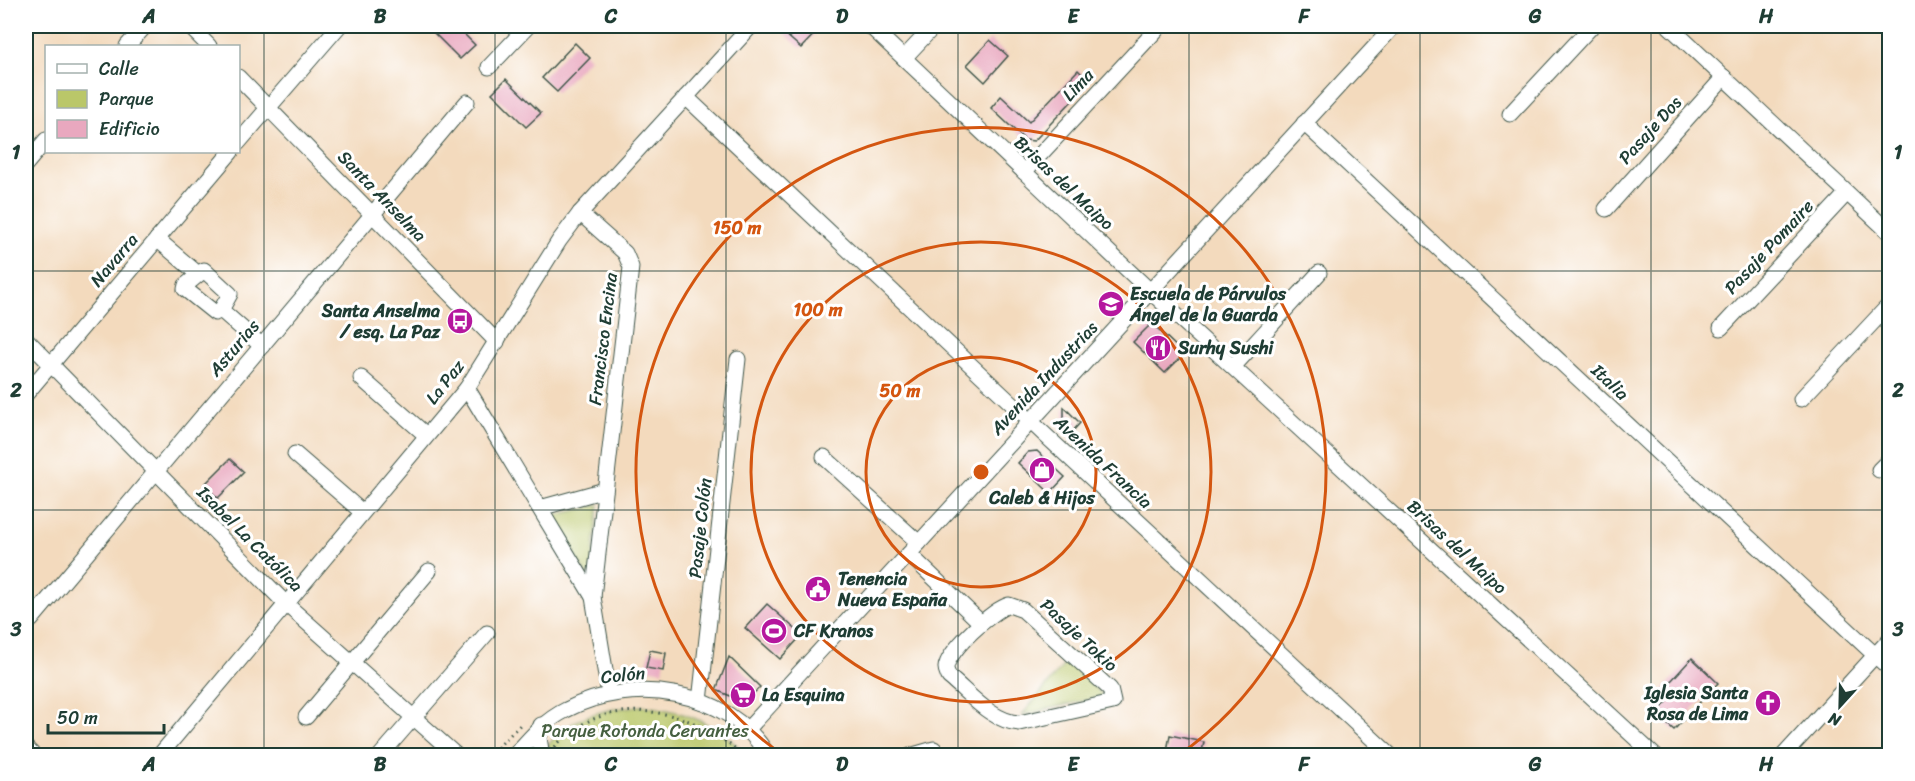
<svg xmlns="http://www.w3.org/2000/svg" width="1915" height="781" font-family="Sriracha,sans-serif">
  <rect width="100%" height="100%" fill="#fff"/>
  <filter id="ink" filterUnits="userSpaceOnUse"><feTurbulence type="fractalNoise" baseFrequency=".0167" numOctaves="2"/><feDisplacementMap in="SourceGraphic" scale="12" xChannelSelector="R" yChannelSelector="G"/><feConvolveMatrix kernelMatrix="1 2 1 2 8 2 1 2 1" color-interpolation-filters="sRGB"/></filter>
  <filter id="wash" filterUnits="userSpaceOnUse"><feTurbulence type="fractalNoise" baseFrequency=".008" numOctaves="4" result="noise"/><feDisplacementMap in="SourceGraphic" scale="24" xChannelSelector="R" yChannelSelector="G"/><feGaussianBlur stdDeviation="1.35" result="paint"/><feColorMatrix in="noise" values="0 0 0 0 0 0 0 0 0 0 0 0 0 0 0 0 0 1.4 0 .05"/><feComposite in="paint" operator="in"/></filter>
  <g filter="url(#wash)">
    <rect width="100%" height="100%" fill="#f3dabd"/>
    <g fill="#bac769" stroke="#6c824e" stroke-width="1.5">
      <polygon points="599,505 590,581 552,516"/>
      <polygon points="1067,661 1104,696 1022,715"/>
      <path d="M640,706C682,709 718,723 746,755L548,756L544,751C566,717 601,709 640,706Z"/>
    </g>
    <g id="blocks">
      <g fill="#e9a8bf">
        <polygon points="427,26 456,26 475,45 460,59"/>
        <polygon points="776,26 822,26 801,48"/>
        <polygon points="990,40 1008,56 985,82 967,65"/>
        <polygon points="575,43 590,58 557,92 542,78"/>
        <polygon points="1078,70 1090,82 1034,141 1025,140 991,108 1001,96 1029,122"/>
        <polygon points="506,79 541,113 526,127 492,93"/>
        <polygon points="1149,326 1157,328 1184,354 1165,373 1133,342"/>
        <polygon points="1064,407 1080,423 1072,432 1064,424"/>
        <polygon points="1037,451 1065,477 1050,493 1018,463 1028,452"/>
        <polygon points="230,459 244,472 218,498 204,485"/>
        <polygon points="767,604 802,635 780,659 745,628"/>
        <polygon points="650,650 666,653 663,671 646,668"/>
        <polygon points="729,657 760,687 745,702 716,690"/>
        <polygon points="1692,658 1718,683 1674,730 1656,714 1667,702 1659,694"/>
        <polygon points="1170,735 1204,742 1201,756 1166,756"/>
      </g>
    </g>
  </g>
  <g filter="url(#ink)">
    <use href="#blocks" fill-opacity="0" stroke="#3f5549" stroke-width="1.5"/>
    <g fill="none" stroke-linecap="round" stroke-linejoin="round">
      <defs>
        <g id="minor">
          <polyline points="189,26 209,46"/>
          <polyline points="870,26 1150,291 1655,756"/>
          <polyline points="1669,26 1890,233"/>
          <polyline points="127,46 145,26"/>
          <polyline points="904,58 934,26"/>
          <polyline points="489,67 528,26"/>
          <polyline points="238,77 497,342"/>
          <polyline points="686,97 1044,434 1391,756"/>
          <polyline points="1510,114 1592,26"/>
          <polyline points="1304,123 1890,669"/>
          <polyline points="238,143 339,26"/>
          <polyline points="26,164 46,140"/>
          <polyline points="1024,172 1160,26"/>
          <polyline points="1606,209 1724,77"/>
          <polyline points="580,213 625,253 631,267 593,597 609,694"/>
          <polyline points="157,239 198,274"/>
          <polygon points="204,270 230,294 221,310 215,313 185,289 186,285"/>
          <polyline points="221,310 262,346"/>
          <polyline points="1721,328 1847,193"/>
          <polyline points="26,339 286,604 457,756"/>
          <polyline points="1233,367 1319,273"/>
          <polyline points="361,378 426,435"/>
          <polyline points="467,388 593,597"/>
          <polyline points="26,394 231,152"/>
          <polyline points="1801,399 1890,304"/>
          <polyline points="295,454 362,512"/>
          <polyline points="824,457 919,543"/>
          <polyline points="1879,470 1890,459"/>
          <polyline points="540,508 605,490"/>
          <polyline points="909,554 981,623"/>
          <path d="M1009,605L1023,610L1110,689L1113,702L1019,723C992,722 969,693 949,677C948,674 946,671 946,668C947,651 994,609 1009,605Z"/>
          <polyline points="31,620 467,102"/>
          <polyline points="700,701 738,359"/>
          <polyline points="306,717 429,571"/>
          <polyline points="541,725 539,738 542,756"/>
          <polyline points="747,730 1394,26"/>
          <polyline points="26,748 34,756"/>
          <polyline points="159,756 467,388 559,241 580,213 751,26"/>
          <polyline points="380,756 487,633"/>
          <path d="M514,756C530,738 544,721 566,710C630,676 728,687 768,756"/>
          <polyline points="910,756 934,749"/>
          <polyline points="1783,756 1890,639"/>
        </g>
      </defs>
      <use href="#minor" stroke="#3f5549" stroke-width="17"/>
      <g stroke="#3f5549" stroke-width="3" stroke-dasharray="1.5 4.5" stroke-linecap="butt">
        <path d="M555,747C600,691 697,706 741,756"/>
        <polyline points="489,756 521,724"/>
      </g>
      <use href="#minor" stroke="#fff" stroke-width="15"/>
    </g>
  </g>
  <path fill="none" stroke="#1f3d34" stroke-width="1.5" stroke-opacity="0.55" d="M264,26V756M495,26V756M726,26V756M958,26V756M1189,26V756M1420,26V756M1651,26V756M26,271H1890M26,510H1890"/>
  <g fill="none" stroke="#d45610" stroke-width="3">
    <circle cx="981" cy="472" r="115"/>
    <circle cx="981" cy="472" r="230"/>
    <path d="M783 755A345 345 0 1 1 1179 755"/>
  </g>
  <defs>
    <symbol id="school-disc" viewBox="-11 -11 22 22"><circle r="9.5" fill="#b5179e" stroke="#fff"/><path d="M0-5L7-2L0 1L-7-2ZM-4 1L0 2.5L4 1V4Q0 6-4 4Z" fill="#fff"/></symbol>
    <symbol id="bus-disc" viewBox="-11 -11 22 22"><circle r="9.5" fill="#b5179e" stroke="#fff"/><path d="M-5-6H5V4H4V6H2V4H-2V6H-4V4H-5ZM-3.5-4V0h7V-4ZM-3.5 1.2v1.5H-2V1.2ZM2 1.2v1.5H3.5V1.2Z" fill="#fff"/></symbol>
    <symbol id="restaurant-disc" viewBox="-11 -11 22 22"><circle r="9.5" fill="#b5179e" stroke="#fff"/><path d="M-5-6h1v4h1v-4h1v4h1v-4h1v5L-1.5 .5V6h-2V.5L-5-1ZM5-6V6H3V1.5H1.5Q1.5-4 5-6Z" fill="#fff"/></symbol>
    <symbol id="shop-disc" viewBox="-11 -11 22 22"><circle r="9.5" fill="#b5179e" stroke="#fff"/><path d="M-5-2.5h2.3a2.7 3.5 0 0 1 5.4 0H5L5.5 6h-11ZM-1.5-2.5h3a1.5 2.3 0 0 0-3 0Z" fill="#fff"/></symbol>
    <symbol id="civic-disc" viewBox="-11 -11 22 22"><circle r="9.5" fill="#b5179e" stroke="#fff"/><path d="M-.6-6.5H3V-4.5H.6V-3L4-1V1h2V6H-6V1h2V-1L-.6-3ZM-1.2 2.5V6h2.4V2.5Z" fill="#fff"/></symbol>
    <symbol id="stadium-disc" viewBox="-11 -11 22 22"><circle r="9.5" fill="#b5179e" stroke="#fff"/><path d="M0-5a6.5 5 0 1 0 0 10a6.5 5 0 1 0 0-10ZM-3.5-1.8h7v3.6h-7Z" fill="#fff"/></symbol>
    <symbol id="supermarket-disc" viewBox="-11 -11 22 22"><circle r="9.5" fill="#b5179e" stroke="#fff"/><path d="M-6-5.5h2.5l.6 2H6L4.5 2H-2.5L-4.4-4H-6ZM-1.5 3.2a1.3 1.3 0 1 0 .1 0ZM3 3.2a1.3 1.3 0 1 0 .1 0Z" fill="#fff"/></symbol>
    <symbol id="church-disc" viewBox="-11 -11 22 22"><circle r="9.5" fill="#b5179e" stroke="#fff"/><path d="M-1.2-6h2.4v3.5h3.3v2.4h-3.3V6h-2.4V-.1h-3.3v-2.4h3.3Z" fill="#fff"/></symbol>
  </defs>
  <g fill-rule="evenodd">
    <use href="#school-disc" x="1096" y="289" width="30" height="30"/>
    <use href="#bus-disc" x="445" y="306" width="30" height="30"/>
    <use href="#restaurant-disc" x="1143" y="333" width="30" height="30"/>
    <use href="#shop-disc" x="1027" y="455" width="30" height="30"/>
    <use href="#civic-disc" x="803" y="574" width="30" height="30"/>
    <use href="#stadium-disc" x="759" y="616" width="30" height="30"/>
    <use href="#supermarket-disc" x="728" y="680" width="30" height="30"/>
    <use href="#church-disc" x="1753" y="688" width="30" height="30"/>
  </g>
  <g text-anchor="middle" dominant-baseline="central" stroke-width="6" stroke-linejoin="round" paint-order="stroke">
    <g font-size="18" fill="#1f3d34" stroke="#fff">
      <text transform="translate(1078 85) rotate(-47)">Lima</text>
      <text transform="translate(1650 130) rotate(-48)">Pasaje Dos</text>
      <text transform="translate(1064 183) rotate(43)">Brisas del Maipo</text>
      <text transform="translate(382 196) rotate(46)">Santa Anselma</text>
      <text transform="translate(1769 247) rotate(-47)">Pasaje Pomaire</text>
      <text transform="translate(114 260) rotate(-50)">Navarra</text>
      <text transform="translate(603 339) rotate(-83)">Francisco Encina</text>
      <text transform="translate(234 348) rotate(-50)">Asturias</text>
      <text transform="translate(1044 378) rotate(-47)">Avenida Industrias</text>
      <text transform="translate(445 382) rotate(-52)">La Paz</text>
      <text transform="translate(1610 382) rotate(43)">Italia</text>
      <text transform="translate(1103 462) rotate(43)">Avenida Francia</text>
      <text transform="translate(700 528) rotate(-84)">Pasaje Colón</text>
      <text transform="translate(250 539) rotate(45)">Isabel La Católica</text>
      <text transform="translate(1457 547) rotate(43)">Brisas del Maipo</text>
      <text transform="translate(1079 635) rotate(43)">Pasaje Tokio</text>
      <text transform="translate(623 675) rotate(-6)">Colón</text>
    </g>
    <g font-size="18" font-weight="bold" fill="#1f3d34" stroke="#fff" text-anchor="start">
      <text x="1130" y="294">Escuela de Párvulos<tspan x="1130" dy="21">Ángel de la Guarda</tspan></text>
      <text x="440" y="311" text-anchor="end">Santa Anselma<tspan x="440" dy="21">/ esq. La Paz</tspan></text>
      <text x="1178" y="348">Surhy Sushi</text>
      <text x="1042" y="498" text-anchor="middle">Caleb &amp; Hijos</text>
      <text x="838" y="579">Tenencia<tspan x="838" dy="21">Nueva España</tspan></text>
      <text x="794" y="631">CF Kranos</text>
      <text x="1748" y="693" text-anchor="end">Iglesia Santa<tspan x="1748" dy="21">Rosa de Lima</tspan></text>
      <text x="762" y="695">La Esquina</text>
    </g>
    <g font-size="18" fill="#466041" stroke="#fff">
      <text x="645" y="731">Parque Rotonda Cervantes</text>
    </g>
  </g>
  <circle cx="981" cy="472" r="9" fill="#d45610" stroke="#fff" stroke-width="3"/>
  <g font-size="18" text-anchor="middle" font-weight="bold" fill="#d45610" stroke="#fff" stroke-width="6" stroke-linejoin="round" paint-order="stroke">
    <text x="737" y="234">150 m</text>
    <text x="818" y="316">100 m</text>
    <text x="900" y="397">50 m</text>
  </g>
  <rect width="1915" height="781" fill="none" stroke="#fff" stroke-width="66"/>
  <rect x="45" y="45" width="195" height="108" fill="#ffffff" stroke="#a5b1ae" stroke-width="1.5"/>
  <rect x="57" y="64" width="30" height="9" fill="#ffffff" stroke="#a5b1ae" stroke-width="1.5"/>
  <text x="99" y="75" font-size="18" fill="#1f3d34">Calle</text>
  <rect x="57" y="90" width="30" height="18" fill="#bac769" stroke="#a5b1ae" stroke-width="1.5"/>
  <text x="99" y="105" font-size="18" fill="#1f3d34">Parque</text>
  <rect x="57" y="120" width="30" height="18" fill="#e9a8bf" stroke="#a5b1ae" stroke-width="1.5"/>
  <text x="99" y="135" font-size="18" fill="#1f3d34">Edificio</text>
  <g transform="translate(1840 706) rotate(202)" stroke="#ffffff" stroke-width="4.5" paint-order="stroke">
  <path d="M0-4.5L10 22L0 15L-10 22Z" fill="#1f3d34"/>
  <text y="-9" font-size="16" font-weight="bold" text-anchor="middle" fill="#1f3d34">N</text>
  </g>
  <path d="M48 724v9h116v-9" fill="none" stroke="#1f3d34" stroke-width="3"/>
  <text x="57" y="724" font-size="18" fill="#1f3d34" stroke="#ffffff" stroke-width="4.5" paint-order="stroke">50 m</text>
  <rect x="33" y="33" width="1849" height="715" fill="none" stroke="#1f3d34" stroke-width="2"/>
  <g font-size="20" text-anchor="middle" font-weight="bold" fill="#1f3d34">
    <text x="149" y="23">A</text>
    <text x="380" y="23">B</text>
    <text x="611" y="23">C</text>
    <text x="842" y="23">D</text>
    <text x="1073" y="23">E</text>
    <text x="1304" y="23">F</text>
    <text x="1535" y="23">G</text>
    <text x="1766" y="23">H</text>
    <text x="16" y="159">1</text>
    <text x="1898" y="159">1</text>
    <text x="16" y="397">2</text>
    <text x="1898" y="397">2</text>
    <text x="16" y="636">3</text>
    <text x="1898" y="636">3</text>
    <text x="149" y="771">A</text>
    <text x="380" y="771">B</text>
    <text x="611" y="771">C</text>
    <text x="842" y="771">D</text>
    <text x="1073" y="771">E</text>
    <text x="1304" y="771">F</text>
    <text x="1535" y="771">G</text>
    <text x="1766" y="771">H</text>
  </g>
</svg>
